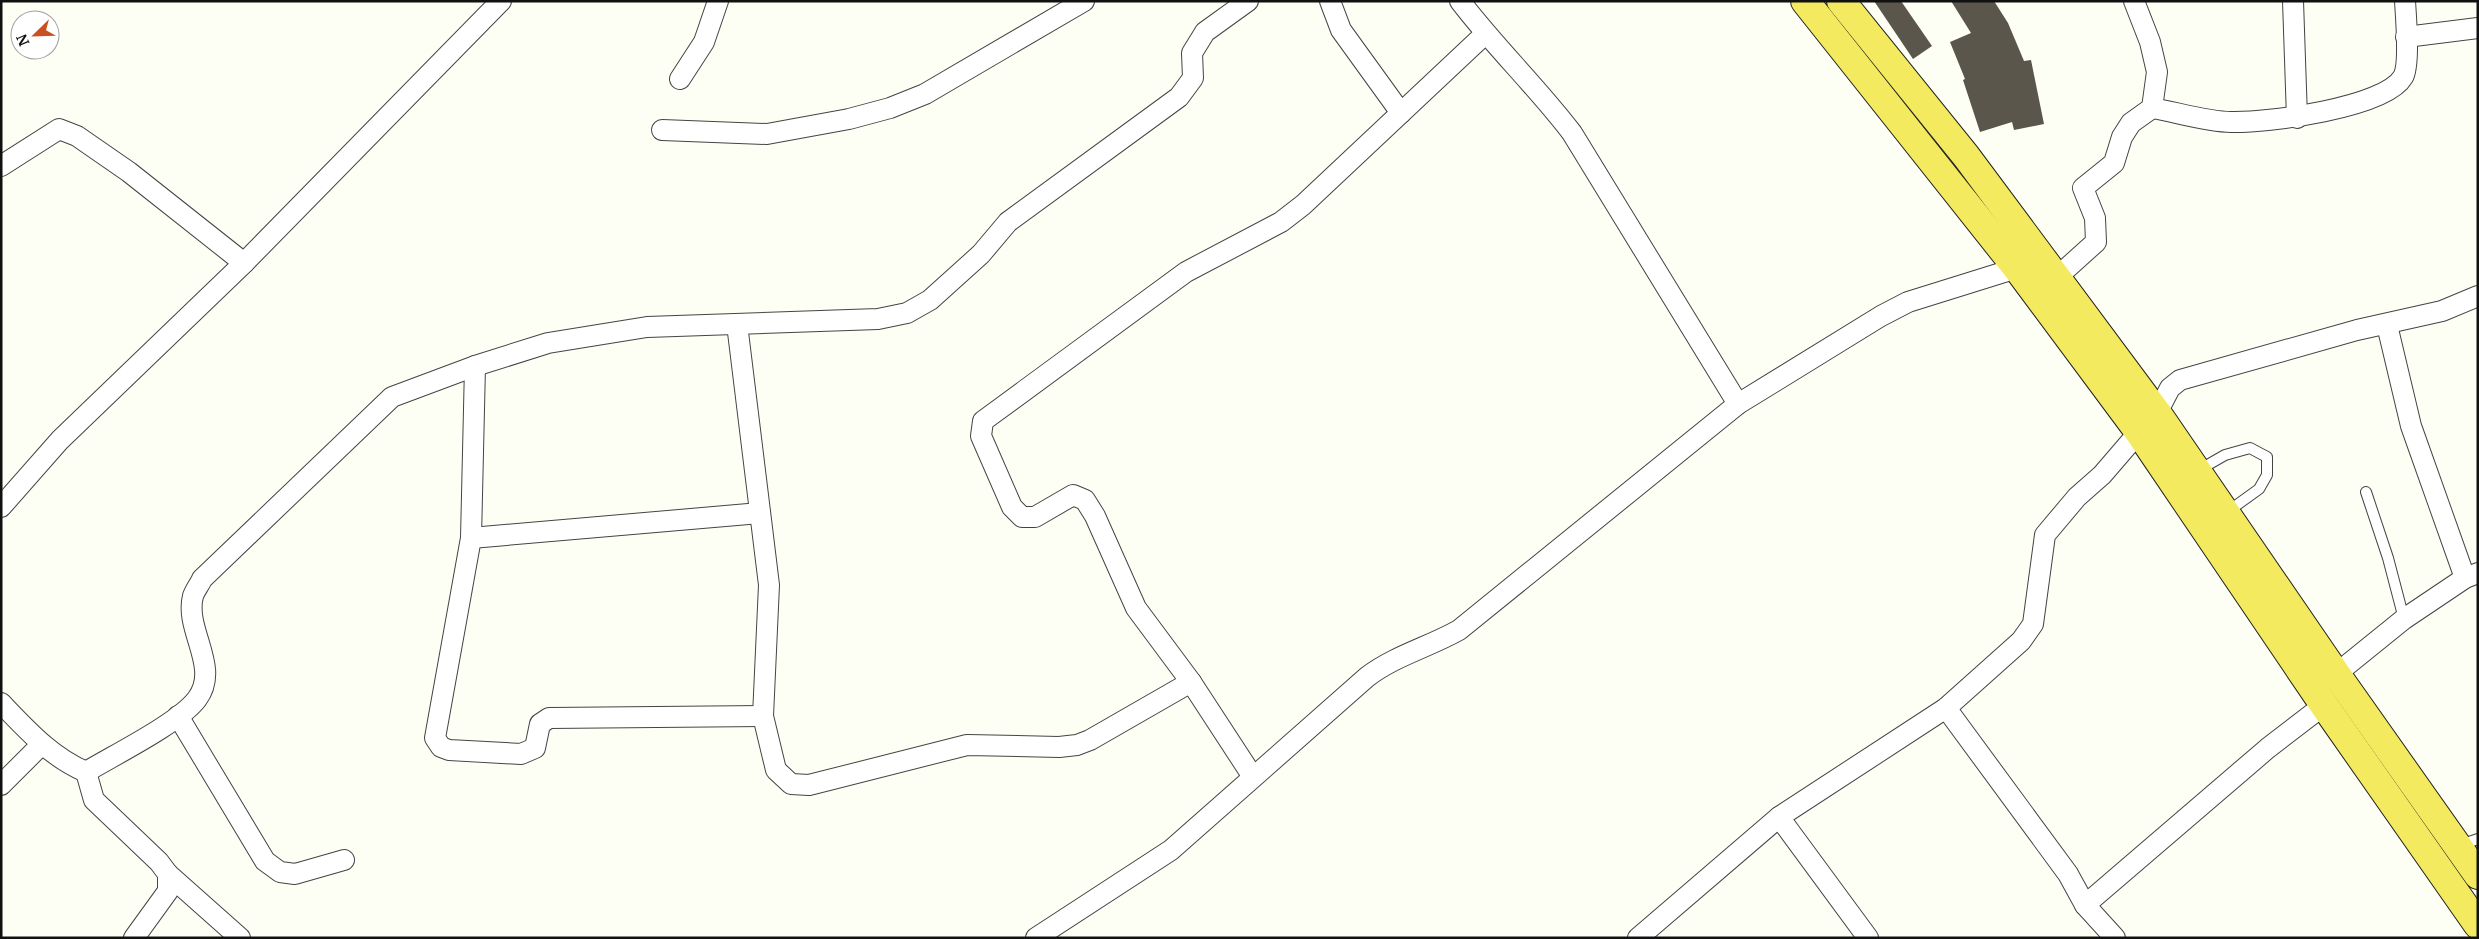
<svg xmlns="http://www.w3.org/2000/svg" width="2479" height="939" font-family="Merriweather,serif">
  <rect width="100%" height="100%" fill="#fefff4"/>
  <g fill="#5a564c">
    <polygon points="1874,1 1901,1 1932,46 1913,59"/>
    <polygon points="1951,1 1994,1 2008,23 2024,61 2031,60 2044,124 2014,130 2012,122 1980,132 1963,80 1965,79 1950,42 1971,33"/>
  </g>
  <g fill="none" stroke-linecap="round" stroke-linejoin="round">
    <defs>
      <g id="service">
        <polyline points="2197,471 2225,455 2250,448 2267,457 2267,475 2259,489 2227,512"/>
        <polyline points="2366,492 2388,558 2404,619"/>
        <polyline points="2460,845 2478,839"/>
      </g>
      <g id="minor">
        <polyline points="1330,1 1341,30 1401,113"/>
        <path d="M1460,1C1495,47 1537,87 1572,133L1738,404"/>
        <polyline points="2293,1 2297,118"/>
        <polyline points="2406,37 2478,28"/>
        <polyline points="680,79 704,42 718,1"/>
        <path d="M2152,108C2176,112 2207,122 2231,122C2266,123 2385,108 2403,77C2410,65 2406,17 2405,1"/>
        <polyline points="662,130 767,134 849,119 890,108 925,94 1084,1"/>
        <polyline points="1,166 59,129 77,136 129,172 244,263"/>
        <polyline points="2056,278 2096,242 2095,218 2083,188 2114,163 2122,137 2131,123 2152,108 2157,72 2150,42 2134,1"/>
        <polyline points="737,324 769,585 763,716 776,770 791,784 809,785 967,745 1059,747 1077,745 1090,740 1191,682"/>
        <polyline points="2387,325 2411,426 2465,578"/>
        <polyline points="475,366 471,538 435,738 441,747 449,750 521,754 535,748 540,724 549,718 763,716"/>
        <polyline points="2157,413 2170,388 2180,380 2357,330 2442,311 2478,296"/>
        <polyline points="1,507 60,440 244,263 501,1"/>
        <polyline points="471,538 760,513"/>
        <polyline points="2336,674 2404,619 2465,578 2478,573"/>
        <path d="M1,703C27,730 51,757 86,772"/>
        <polyline points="1946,708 2068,874 2085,905 2115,938"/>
        <polyline points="178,716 265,861 280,872 295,874 344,860"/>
        <path d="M86,772C114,755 179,723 197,699C221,667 184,630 193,596C195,590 200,584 202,579L392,397L475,366L548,343L647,327L878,319L907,313L930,300L981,254L1008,222L1179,97L1193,78L1192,53L1205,32L1248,1"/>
        <polyline points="86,772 94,800 159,862 168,874 168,891 134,938"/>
        <polyline points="1253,777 1191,682 1136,608 1095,516 1085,500 1073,495 1035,517 1022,517 1012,507 981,436 983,421 1186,272 1281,222 1303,205 1485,34"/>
        <polyline points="1,785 42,744"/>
        <polyline points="1779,817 1868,938"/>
        <polyline points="168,874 240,938"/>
        <polyline points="2085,905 2268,748 2324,705"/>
        <path d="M1036,938L1171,850L1367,677C1394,656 1429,647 1459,630L1738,404L1881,316L1908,302L2017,268"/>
        <polyline points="1638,938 1779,817 1946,708 2021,641 2033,624 2045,535 2077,497 2102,475 2139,432"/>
      </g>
      <g id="trunk">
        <polyline points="1805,1 2017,268 2139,432 2324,705 2478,925"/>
        <polyline points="1841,1 1966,156 2157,413 2336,674 2478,875"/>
      </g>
    </defs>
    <use href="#service" stroke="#444" stroke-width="12"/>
    <use href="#minor" stroke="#444" stroke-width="22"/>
    <use href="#trunk" stroke="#222" stroke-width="30"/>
    <use href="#service" stroke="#fff" stroke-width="10"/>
    <use href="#minor" stroke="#fff" stroke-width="20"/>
    <use href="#trunk" stroke="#f4ea5f" stroke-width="28"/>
  </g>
  <rect width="2479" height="939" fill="none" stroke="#111111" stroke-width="5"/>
  <g transform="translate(35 35) rotate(247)"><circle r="24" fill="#ffffff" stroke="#a0a0a0"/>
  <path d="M0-4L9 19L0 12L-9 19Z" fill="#c85021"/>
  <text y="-8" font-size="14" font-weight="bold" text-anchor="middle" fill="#111111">N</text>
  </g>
</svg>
